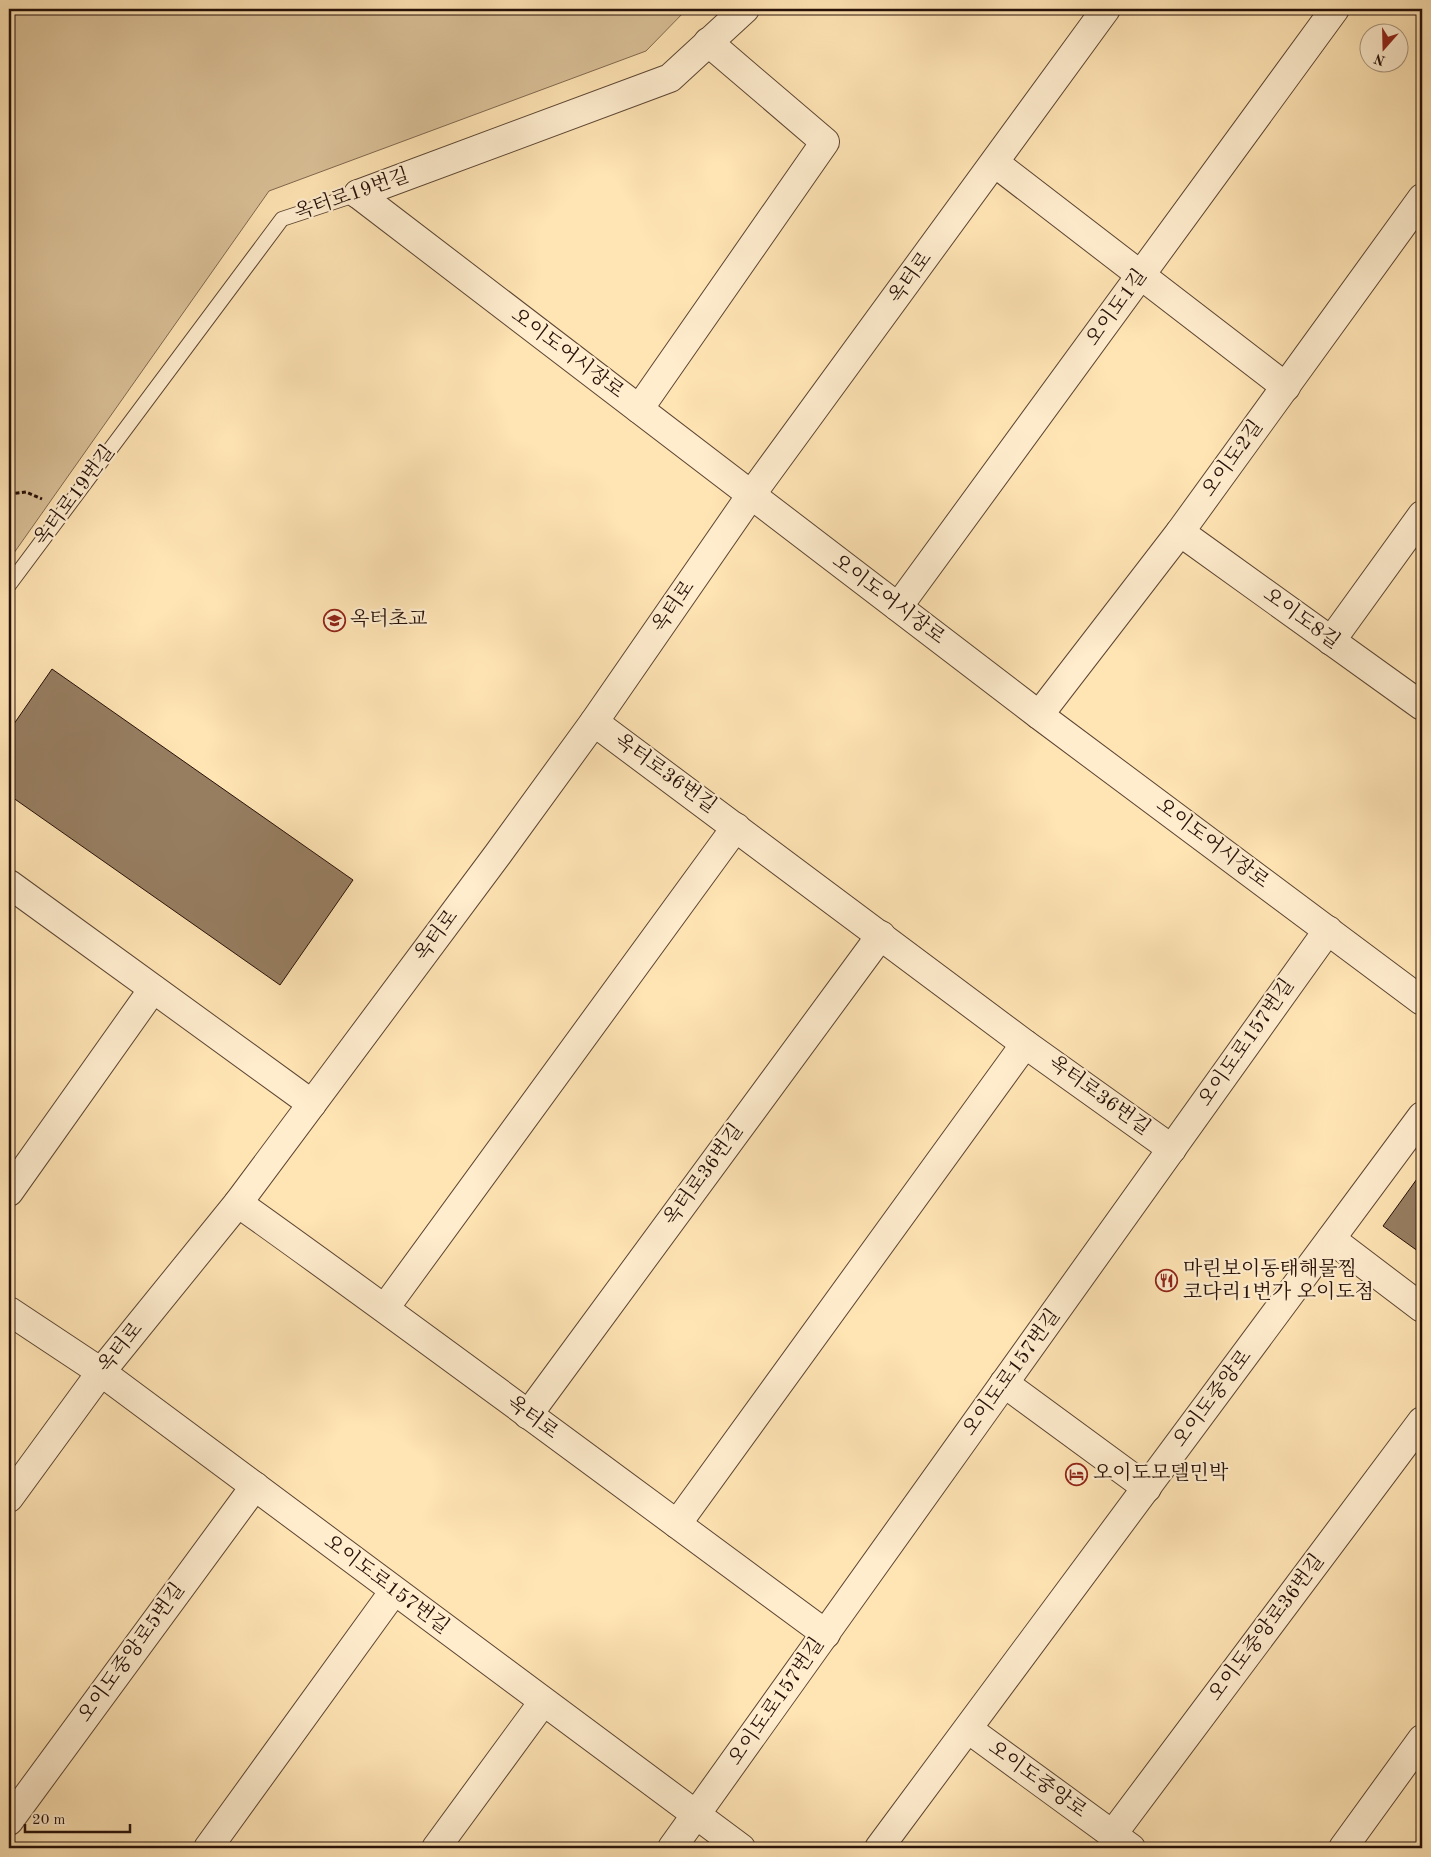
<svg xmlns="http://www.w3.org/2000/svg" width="1431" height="1857" font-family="'Old Standard TT','Noto Serif KR',serif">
  <rect width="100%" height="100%" fill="#ffe4b4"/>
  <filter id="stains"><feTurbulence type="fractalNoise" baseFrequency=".004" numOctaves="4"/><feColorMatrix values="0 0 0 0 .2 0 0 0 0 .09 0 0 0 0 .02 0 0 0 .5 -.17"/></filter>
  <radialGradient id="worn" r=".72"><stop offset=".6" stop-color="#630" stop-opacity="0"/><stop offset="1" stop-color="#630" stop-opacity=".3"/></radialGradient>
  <polygon fill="#dac097" stroke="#806850" points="9,9 687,9 646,51 269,191 9,560"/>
  <g fill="#977e61" stroke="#261008">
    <polygon points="52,669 353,880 280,985 9,795 9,731"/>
    <polygon points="1422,1172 1422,1254 1383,1226"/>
  </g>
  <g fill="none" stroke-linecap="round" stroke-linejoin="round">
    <defs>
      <polyline id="lane" points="9,585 282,219 358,194"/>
      <g id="street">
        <polyline points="995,163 1286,387"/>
        <polyline points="358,194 1039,715 1422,1001"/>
        <polyline points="358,194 670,78 745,9"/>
        <polyline points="639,409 825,142 708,42"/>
        <polyline points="1180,532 1422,706"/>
        <polyline points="898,607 1335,9"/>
        <polyline points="1331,641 1422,515"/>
        <polyline points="1039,715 1180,532 1422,198"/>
        <polyline points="594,722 1025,1044 1172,1149"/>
        <polyline points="9,884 312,1104"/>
        <polyline points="9,1192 153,989"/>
        <path d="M238,1203C436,1344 630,1490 826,1634"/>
        <polyline points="1331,1239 1422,1308"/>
        <polyline points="385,1308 736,827"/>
        <polyline points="9,1311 101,1372 741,1848"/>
        <polyline points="1004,1383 1147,1488"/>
        <polyline points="528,1415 881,935"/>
        <polyline points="9,1498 101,1372 238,1203 498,854 594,722 751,495 1106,9"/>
        <polyline points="677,1524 1025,1044"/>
        <polyline points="968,1729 1131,1848"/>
        <polyline points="9,1821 255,1486"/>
        <polyline points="1112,1835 1422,1421"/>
        <polyline points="208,1848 394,1591"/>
        <polyline points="436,1848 543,1702"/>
        <polyline points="672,1848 1328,930"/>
        <polyline points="879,1848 1422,1116"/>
        <polyline points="1343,1848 1422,1739"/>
      </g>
    </defs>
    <use href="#lane" stroke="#5c4533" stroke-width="16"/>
    <use href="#street" stroke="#5c4533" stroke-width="30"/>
    <polyline stroke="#261008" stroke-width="3" stroke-dasharray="4 2.5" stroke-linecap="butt" points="9,494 26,492 42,499"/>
    <use href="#lane" stroke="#ffedce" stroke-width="14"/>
    <use href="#street" stroke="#ffedce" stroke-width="28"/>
  </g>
  <defs>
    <symbol id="school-ring" viewBox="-11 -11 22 22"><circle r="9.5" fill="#ffedce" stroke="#8f2418" stroke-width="1.5"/><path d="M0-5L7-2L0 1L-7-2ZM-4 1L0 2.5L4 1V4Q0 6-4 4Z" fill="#8f2418"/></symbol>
    <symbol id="restaurant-ring" viewBox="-11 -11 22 22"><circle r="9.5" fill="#ffedce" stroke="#8f2418" stroke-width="1.5"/><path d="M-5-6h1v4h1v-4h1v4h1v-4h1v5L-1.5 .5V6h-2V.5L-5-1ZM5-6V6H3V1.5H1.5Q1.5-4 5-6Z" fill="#8f2418"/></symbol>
    <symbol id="hotel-ring" viewBox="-11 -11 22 22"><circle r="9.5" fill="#ffedce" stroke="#8f2418" stroke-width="1.5"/><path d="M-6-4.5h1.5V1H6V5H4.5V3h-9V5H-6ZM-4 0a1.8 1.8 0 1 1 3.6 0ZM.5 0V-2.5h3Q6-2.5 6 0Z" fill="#8f2418"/></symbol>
  </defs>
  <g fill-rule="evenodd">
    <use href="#school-ring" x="322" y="608" width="25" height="25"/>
    <use href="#restaurant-ring" x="1154" y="1268" width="25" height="25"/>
    <use href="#hotel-ring" x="1064" y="1462" width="25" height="25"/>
  </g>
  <g text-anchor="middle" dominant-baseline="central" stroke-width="4.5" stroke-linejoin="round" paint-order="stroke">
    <g font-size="20" fill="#261008" stroke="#ffedce">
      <text transform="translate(352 195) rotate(-19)">옥터로19번길</text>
      <text transform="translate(911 278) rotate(-54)">옥터로</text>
      <text transform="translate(1117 308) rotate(-54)">오이도1길</text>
      <text transform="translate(567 354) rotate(37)">오이도어시장로</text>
      <text transform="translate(1233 459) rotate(-54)">오이도2길</text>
      <text transform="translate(75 496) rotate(-53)">옥터로19번길</text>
      <text transform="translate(888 600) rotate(37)">오이도어시장로</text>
      <text transform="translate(674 607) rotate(-55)">옥터로</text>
      <text transform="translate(1301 619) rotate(36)">오이도8길</text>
      <text transform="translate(665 774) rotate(36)">옥터로36번길</text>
      <text transform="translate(1212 844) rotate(37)">오이도어시장로</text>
      <text transform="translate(437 936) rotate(-53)">옥터로</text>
      <text transform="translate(1247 1043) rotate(-55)">오이도로157번길</text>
      <text transform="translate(1099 1096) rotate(36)">옥터로36번길</text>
      <text transform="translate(704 1175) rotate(-54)">옥터로36번길</text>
      <text transform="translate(121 1348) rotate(-51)">옥터로</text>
      <text transform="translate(1012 1373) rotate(-54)">오이도로157번길</text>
      <text transform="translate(1213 1399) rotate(-53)">오이도중앙로</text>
      <text transform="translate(532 1418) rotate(37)">옥터로</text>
      <text transform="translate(386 1585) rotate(37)">오이도로157번길</text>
      <text transform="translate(1267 1628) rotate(-53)">오이도중앙로36번길</text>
      <text transform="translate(132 1653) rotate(-54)">오이도중앙로5번길</text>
      <text transform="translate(777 1702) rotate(-55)">오이도로157번길</text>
      <text transform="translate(1037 1780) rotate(36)">오이도중앙로</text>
    </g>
    <g font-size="20" fill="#261008" stroke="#ffedce" text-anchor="start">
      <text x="350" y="620">옥터초교</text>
      <text x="1183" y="1270">마린보이동태해물찜<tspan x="1183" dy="23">코다리1번가 오이도점</tspan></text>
      <text x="1093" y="1474">오이도모델민박</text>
    </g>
  </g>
  <rect width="1431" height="1857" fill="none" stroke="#ffe4b4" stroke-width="30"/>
  <rect x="10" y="10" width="1411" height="1837" fill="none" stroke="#261008" stroke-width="2.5"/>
  <rect x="15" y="15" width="1401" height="1827" fill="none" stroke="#261008"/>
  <g transform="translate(1384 48) rotate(200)"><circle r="24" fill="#ffedce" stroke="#a8957f"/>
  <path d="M0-4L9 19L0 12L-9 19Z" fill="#8f2418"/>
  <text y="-8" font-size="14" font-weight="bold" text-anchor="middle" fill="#261008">N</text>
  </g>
  <path d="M25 1824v8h105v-8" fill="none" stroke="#261008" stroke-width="2.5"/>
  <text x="32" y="1824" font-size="15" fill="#261008" stroke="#ffedce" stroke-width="4" paint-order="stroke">20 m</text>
  <rect width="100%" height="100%" filter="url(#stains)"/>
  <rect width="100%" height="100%" fill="url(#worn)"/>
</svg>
